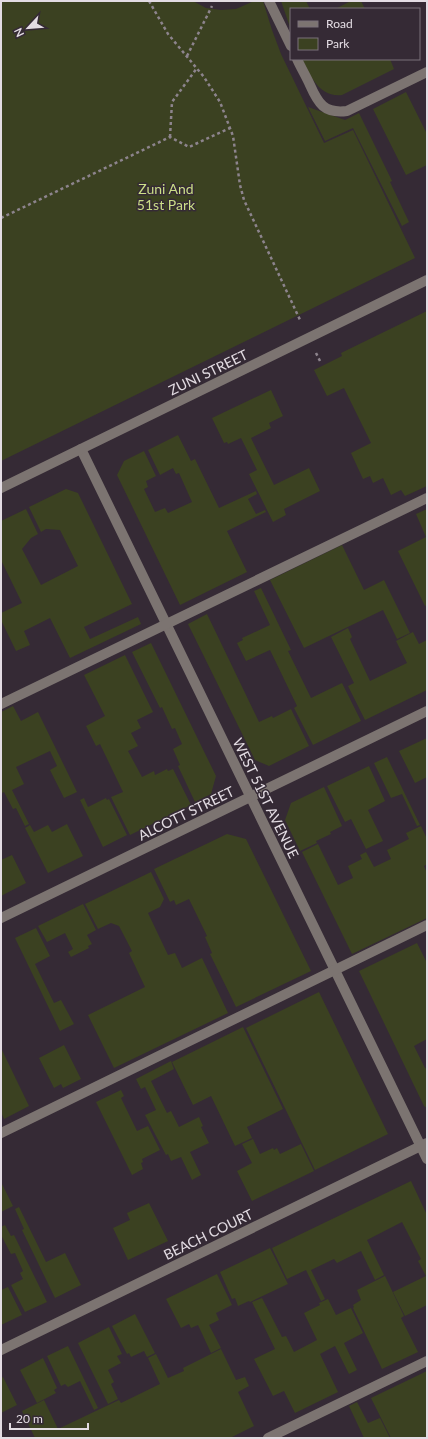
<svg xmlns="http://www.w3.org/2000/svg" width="428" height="1439" font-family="Lato,sans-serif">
  <rect width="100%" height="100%" fill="#352a35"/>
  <g fill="#3b4121">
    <polygon points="1,1 193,1 206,8 221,10 236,9 254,1 263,1 272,30 281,54 324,143 353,130 415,258 1,461"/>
    <polygon points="281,1 306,1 310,9 291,9 291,30"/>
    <polygon points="351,1 361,1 365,9 335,9"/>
    <path d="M302,59H390L394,69L342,95C320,98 310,76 302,59Z"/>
    <polygon points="406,92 426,132 427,132 427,165 406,175 373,109"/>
    <polygon points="308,107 345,120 359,113 392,181 390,182 409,222 402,226 353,128 325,141"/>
    <polygon points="427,311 427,486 405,496 401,490 391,495 383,478 373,483 370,476 363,479 351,453 371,443 344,388 327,396 314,370 342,356 341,353"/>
    <polygon points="271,390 283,416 269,423 271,428 251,438 274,485 309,468 320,491 284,509 286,515 273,522 249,474 257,470 241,438 228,444 227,442 224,443 212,418"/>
    <polygon points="178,435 191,461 195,459 219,508 256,491 257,494 248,499 256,514 265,510 266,512 227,531 247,572 180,605 117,475 124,461 144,451 156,476 146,481 148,487 144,489 155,512 165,508 168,513 192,502 179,473 176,474 173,468 160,475 148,450"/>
    <polygon points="66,489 78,493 132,604 84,627 90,639 138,617 141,624 70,658 50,618 24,631 30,645 16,651 1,620 1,613 22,603 1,560 1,521 26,509 38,534 31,538 22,549 41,585 78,566 60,530 46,529 41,532 29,507"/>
    <polygon points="427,509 427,605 425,606 398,551 426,537 416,514"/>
    <polygon points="342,545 364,590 384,580 410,633 397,639 383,610 304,648 270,580"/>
    <polygon points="261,588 291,650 288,651 311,698 342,683 361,721 313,745 294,708 297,706 270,650 246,661 237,643 243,640 242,638 270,625 254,591"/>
    <polygon points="207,614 259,722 272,716 273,718 291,709 309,746 269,766 255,760 188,624"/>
    <polygon points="348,628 352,637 350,639 370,681 407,663 396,641 413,632 419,644 427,640 427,690 365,720 348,686 354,683 331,637"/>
    <polygon points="151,643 216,776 211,794 195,802 178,766 180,765 173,749 182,744 175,728 172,729 162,707 160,708 132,652"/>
    <polygon points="125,655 153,712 137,720 141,728 131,733 138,746 128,751 142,777 154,771 155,775 167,769 168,771 173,769 191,805 130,835 111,797 123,792 100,744 96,746 86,726 105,716 84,675"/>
    <polygon points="13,706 21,721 38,712 77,792 64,798 50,770 57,766 50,751 16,767 24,784 12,790 29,824 25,826 16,808 13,809 4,792 2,793 1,791 1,712"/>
    <polygon points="427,738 427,777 415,783 399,751"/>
    <polygon points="387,757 420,825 417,826 402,794 391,798 374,763"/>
    <polygon points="369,766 385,801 368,810 383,841 366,849 351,819 345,822 327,786"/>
    <polygon points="324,787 342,826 330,832 331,834 316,841 317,843 300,851 285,820 291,803"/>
    <polygon points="84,798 88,807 106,798 107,800 109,799 127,835 103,847 80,800"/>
    <polygon points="67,824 83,856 48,873 25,828 30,825 34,832 48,825 52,832"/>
    <polygon points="421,826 427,839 427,864 424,866 427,873 427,918 352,954 302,852 318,844 338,885 353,878 348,866 362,859 360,855 366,852 374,867 391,859 387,850 409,839 406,833"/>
    <polygon points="227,834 246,839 311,971 236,1007 210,954 212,953 205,937 207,936 189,899 176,905 174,900 170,902 154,869"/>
    <polygon points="12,855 26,883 1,896 1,860"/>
    <polygon points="151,872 164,899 160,907 148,913 168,955 175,953 182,968 202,958 228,1013 114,1068 88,1015 145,987 129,953 132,951 119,926 111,923 98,929 85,904"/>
    <polygon points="83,904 96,930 87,935 92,944 88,946 89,948 71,957 68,952 73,949 65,933 47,942 38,926"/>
    <polygon points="36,928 50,956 35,964 54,1003 61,1000 74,1024 60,1031 15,938"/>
    <polygon points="417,943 427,963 427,1039 414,1046 425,1068 427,1069 427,1108 424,1106 359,971"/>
    <polygon points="319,992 388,1134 315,1170 246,1028"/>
    <polygon points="243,1027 283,1109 247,1127 252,1138 235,1146 211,1096 193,1105 172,1062"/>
    <polygon points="64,1045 81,1079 63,1088 61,1084 54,1088 39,1058"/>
    <polygon points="1,1048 29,1106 4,1119 1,1112"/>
    <polygon points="171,1061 174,1069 151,1081 167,1113 171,1111 179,1127 199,1117 203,1126 201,1127 209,1143 190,1152 201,1175 192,1180 181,1157 171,1161 168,1154 166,1155 145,1115 156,1110 145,1087 141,1089 136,1079"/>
    <polygon points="121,1090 124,1096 121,1098 137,1131 148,1126 160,1150 142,1159 143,1162 141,1163 143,1169 132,1175 96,1102"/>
    <polygon points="253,1139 260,1154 273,1148 274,1150 277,1148 280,1154 301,1144 314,1171 252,1201 237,1171 252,1163 242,1144"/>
    <polygon points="411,1181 427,1215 427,1305 405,1316 393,1292 426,1276 418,1261 421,1259 402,1222 367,1240 384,1275 375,1280 361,1251 337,1263 334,1259 311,1270 325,1299 321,1301 306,1270 287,1279 272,1248"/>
    <polygon points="1,1182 13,1206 1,1212"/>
    <polygon points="149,1203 168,1241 128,1260 113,1228 130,1220 127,1213"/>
    <polygon points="19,1207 46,1262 65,1253 81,1285 55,1298 22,1230 24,1229 15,1209"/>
    <polygon points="5,1225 11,1236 14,1235 47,1302 25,1312 11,1285 23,1279 20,1273 23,1271 15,1253 11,1254 1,1235 1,1227"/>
    <polygon points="270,1248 288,1284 250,1302 249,1301 238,1306 235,1298 232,1299 220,1272"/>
    <polygon points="217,1274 232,1305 216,1313 219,1320 209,1325 221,1348 211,1353 198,1325 191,1328 189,1324 181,1328 166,1299"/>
    <polygon points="385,1276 404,1316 401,1318 418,1352 382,1369 353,1308 354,1307 353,1305 361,1300 357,1290"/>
    <polygon points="8,1287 22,1315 1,1325 1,1290"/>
    <polygon points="262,1298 282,1337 286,1336 294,1352 317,1340 304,1313 320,1305 319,1303 328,1299 336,1315 351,1308 363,1333 344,1343 357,1370 349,1374 335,1346 320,1354 338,1392 295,1413 284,1391 273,1396 254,1359 275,1349 252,1302"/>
    <polygon points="135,1314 155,1353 147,1357 144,1351 131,1357 129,1353 127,1354 112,1326"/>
    <polygon points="109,1327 122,1354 117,1356 121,1363 108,1370 114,1382 111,1384 118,1399 108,1404 78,1343"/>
    <polygon points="68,1346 98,1408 94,1410 80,1381 68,1387 65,1384 61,1386 47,1356"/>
    <polygon points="221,1349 236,1380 245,1377 249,1386 238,1392 254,1426 230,1438 35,1438 22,1411 44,1400 58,1429 119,1400 121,1403 160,1384 148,1358 156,1354 168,1378 184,1371 183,1368"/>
    <polygon points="43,1358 57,1388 54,1390 56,1393 37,1403 20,1370"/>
    <polygon points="427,1371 427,1438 391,1438 371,1398"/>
    <polygon points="3,1377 17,1405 1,1413 1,1378"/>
    <polygon points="357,1402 368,1423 380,1418 390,1438 364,1438 349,1406"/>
  </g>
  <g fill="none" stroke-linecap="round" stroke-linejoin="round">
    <g stroke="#8d848d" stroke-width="2.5" stroke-dasharray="3 3" stroke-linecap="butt">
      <polyline points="149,1 168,34 204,77 220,102 233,136 240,185 244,200 301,322"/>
      <polyline points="187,56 212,6"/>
      <polyline points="170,137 172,102 197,68"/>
      <polyline points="1,218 170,137 189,147 230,128"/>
      <polyline points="316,353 320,361"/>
    </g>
    <g stroke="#7c7471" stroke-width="10">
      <polyline points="269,1 291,46"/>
      <path d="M297,59C301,68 306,76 310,85C318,103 324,114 347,111L427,72"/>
      <polyline points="81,449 427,1159"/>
      <polyline points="1,488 427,280"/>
      <polyline points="1,704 427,498"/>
      <polyline points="1,918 427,711"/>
      <polyline points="1,1133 427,925"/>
      <polyline points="1,1350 427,1143"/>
      <polyline points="268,1438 427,1361"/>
    </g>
  </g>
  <g text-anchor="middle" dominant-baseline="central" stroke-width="3" stroke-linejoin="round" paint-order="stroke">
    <g font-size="14" fill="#cbde87" stroke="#352a35">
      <text x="166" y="188">Zuni And<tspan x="166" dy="16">51st Park</tspan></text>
    </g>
    <g font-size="14" fill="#e3dce3" stroke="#352a35">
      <text transform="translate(208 372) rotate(-26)">ZUNI STREET</text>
      <text transform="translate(266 798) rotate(64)">WEST 51ST AVENUE</text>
      <text transform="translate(186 813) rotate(-26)">ALCOTT STREET</text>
      <text transform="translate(208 1234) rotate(-26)">BEACH COURT</text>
    </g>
  </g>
  <rect width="428" height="1439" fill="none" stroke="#e3dce3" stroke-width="4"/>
  <rect x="290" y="8" width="130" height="52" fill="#352a35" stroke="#7b717b"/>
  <rect x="298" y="21" width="20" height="6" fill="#7c7471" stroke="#7b717b"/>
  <text x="326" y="28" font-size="12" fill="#e3dce3">Road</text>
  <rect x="298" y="38" width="20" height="12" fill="#3b4121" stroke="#7b717b"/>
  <text x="326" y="48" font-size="12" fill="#e3dce3">Park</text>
  <g transform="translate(28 28) rotate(244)" stroke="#352a35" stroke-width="3" paint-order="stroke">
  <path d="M0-3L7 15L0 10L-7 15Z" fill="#e3dce3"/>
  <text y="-6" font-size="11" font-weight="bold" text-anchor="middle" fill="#e3dce3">N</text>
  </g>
  <path d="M10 1423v6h78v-6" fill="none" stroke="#e3dce3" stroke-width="2"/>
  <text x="16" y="1423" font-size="12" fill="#e3dce3" stroke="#352a35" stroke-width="3" paint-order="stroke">20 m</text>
</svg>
